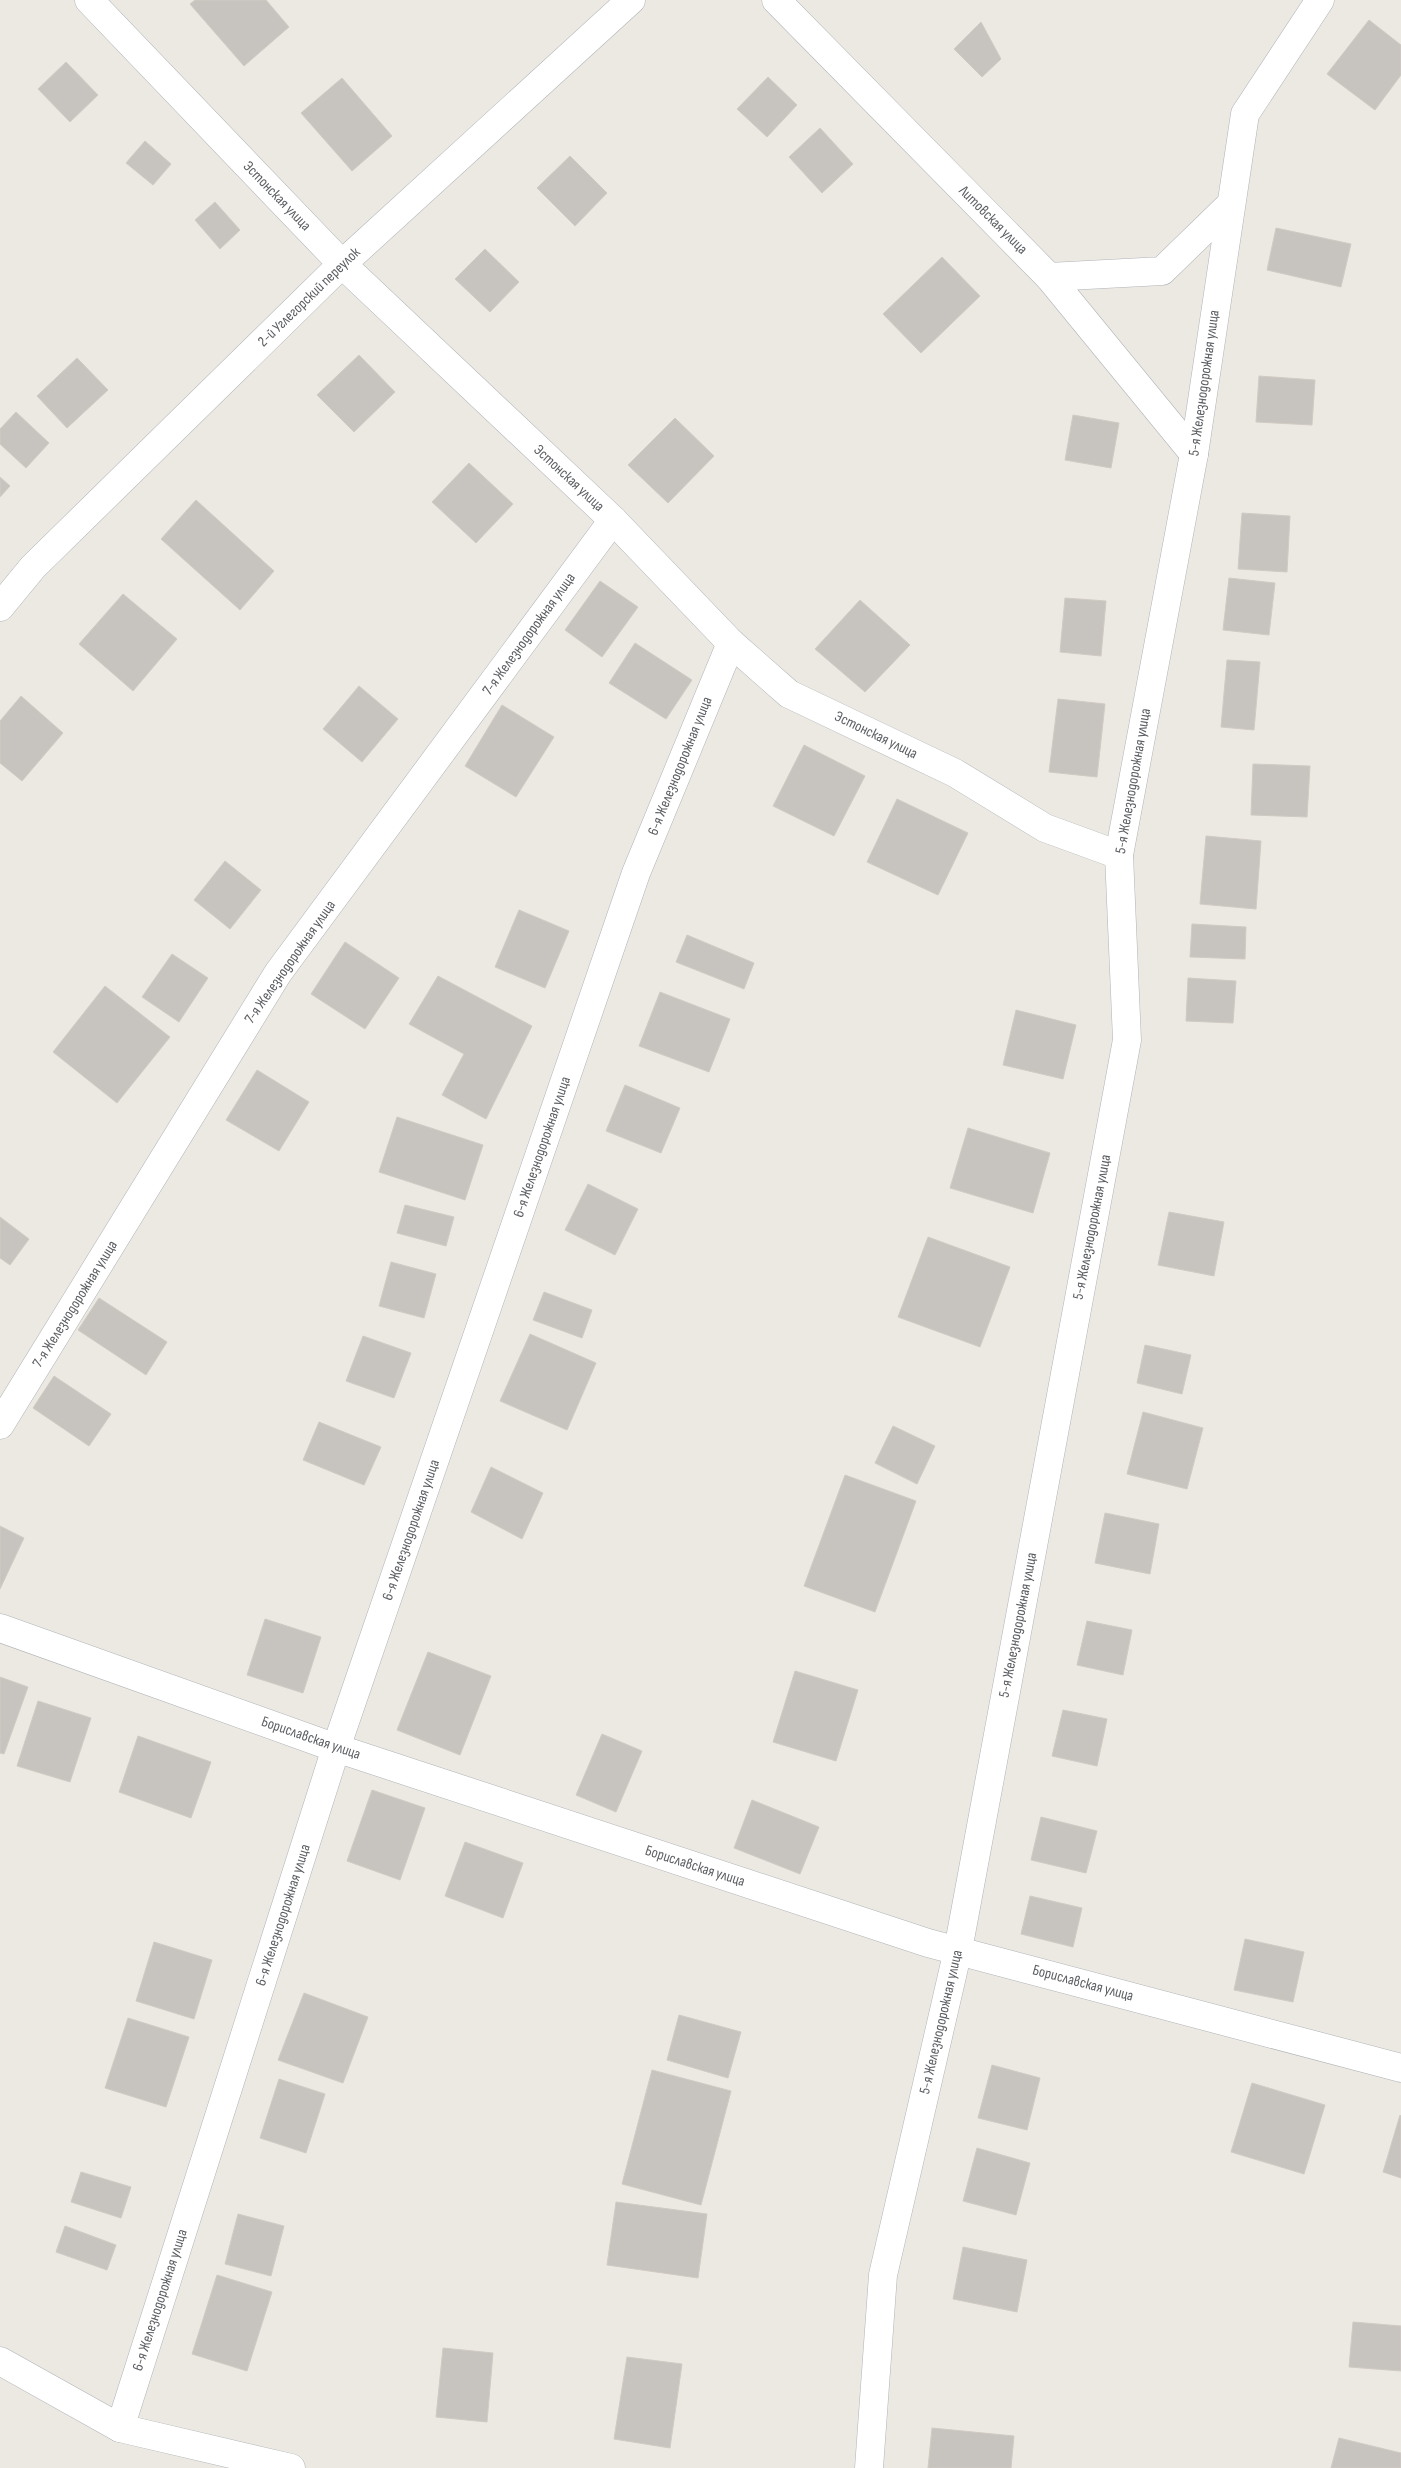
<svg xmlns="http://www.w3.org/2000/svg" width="1401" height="2468" font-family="'Sofia Sans Condensed',sans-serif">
  <rect width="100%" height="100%" fill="#ece9e3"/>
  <g fill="#c7c4c0" stroke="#d0cbc2">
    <polygon points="195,0 266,0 289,27 244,66 190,4"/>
    <polygon points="1369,20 1401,45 1401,75 1375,110 1327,74"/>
    <polygon points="981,22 1001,59 982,77 954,49"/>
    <polygon points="66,62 98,95 70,122 38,89"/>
    <polygon points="768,77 797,105 767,137 737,109"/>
    <polygon points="342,78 392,136 352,171 301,113"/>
    <polygon points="820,128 853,164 822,193 789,157"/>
    <polygon points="145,141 171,164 153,185 126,163"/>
    <polygon points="570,156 607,193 575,226 537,188"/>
    <polygon points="215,202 240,230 220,249 195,220"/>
    <polygon points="1276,228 1351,244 1341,287 1267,270"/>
    <polygon points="485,249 519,282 490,312 455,279"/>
    <polygon points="942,257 980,296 921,353 883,314"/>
    <polygon points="359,355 395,392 354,432 317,395"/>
    <polygon points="77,358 108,390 67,428 37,396"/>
    <polygon points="1259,376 1315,380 1312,425 1256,422"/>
    <polygon points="16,412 49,443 26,468 0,444 0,429"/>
    <polygon points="1073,415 1119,423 1111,468 1065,460"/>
    <polygon points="675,418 714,456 668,503 628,465"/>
    <polygon points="469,463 513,504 476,543 432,502"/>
    <polygon points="0,477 10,486 0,497"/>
    <polygon points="196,500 274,571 240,610 161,539"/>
    <polygon points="1242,513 1290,516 1287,572 1238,569"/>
    <polygon points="1229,578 1275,583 1269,635 1223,630"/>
    <polygon points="600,581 638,607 602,657 565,630"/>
    <polygon points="123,594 177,639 133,691 79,644"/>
    <polygon points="1065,598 1106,601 1101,656 1060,652"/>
    <polygon points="860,600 910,645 865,692 815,649"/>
    <polygon points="635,643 692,680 666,719 609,683"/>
    <polygon points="1227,660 1260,662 1254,730 1221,727"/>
    <polygon points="359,686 398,719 362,762 323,729"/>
    <polygon points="21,696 63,733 22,781 0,763 0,721"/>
    <polygon points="1058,699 1105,704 1097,777 1049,772"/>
    <polygon points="502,705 554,737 516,797 465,766"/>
    <polygon points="804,745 865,776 834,836 773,806"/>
    <polygon points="1253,764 1310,766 1307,817 1251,815"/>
    <polygon points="897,799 968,833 938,895 867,862"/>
    <polygon points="1206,836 1261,841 1256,909 1200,904"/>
    <polygon points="225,861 261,890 230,929 194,900"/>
    <polygon points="519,910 569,931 545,988 495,967"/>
    <polygon points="1192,924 1246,927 1245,959 1190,957"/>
    <polygon points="687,935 754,963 744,989 676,962"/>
    <polygon points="345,942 399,978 365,1029 311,994"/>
    <polygon points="172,954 208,978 179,1022 142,997"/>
    <polygon points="438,976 532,1026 486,1119 442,1095 464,1054 409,1024"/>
    <polygon points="1188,978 1236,981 1233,1023 1186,1021"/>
    <polygon points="105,986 170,1037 117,1103 53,1052"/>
    <polygon points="660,992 730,1019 709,1072 639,1046"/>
    <polygon points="1016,1010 1076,1025 1063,1079 1003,1065"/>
    <polygon points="257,1070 309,1102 279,1151 226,1120"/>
    <polygon points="625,1085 680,1108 661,1153 606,1131"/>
    <polygon points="397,1117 483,1145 465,1200 379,1172"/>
    <polygon points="968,1128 1050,1153 1033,1213 950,1188"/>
    <polygon points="588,1184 638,1209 615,1255 565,1230"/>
    <polygon points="405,1205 454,1217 446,1246 397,1233"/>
    <polygon points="1169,1212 1224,1222 1214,1276 1158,1265"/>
    <polygon points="0,1217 29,1239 10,1265 0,1258"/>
    <polygon points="928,1237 1010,1267 980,1347 898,1317"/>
    <polygon points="391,1262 436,1274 424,1318 379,1306"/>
    <polygon points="544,1292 592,1310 582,1338 533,1320"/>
    <polygon points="99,1298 167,1342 146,1375 78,1330"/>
    <polygon points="530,1334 596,1363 567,1430 500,1401"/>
    <polygon points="363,1336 411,1353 394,1398 346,1381"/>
    <polygon points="1145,1345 1191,1355 1182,1394 1137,1383"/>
    <polygon points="54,1376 111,1414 89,1446 33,1408"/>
    <polygon points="1143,1412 1203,1428 1187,1489 1127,1474"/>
    <polygon points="319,1422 381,1447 364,1485 303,1460"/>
    <polygon points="893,1426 935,1446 917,1484 875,1463"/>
    <polygon points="491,1467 543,1493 522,1539 471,1512"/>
    <polygon points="845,1475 916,1501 875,1612 804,1586"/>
    <polygon points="1105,1513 1159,1524 1150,1574 1095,1563"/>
    <polygon points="0,1526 24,1538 0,1589"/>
    <polygon points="265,1619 321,1637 303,1693 247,1675"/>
    <polygon points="1087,1621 1132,1630 1123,1675 1077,1665"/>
    <polygon points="428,1652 491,1676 460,1755 397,1730"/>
    <polygon points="795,1671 858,1690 836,1761 773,1742"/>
    <polygon points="0,1677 28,1687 4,1754 0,1753"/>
    <polygon points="38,1701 91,1718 70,1782 17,1766"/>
    <polygon points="1063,1710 1107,1719 1097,1766 1052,1756"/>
    <polygon points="602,1734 642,1751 616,1812 576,1795"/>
    <polygon points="138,1736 211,1762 191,1818 119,1792"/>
    <polygon points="372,1790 425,1808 400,1880 347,1861"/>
    <polygon points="752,1800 819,1827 800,1874 734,1848"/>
    <polygon points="1041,1817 1097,1831 1086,1873 1031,1860"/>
    <polygon points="465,1842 523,1863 503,1918 445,1896"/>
    <polygon points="1030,1896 1082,1908 1073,1947 1021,1934"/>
    <polygon points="1245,1939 1304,1952 1293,2002 1234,1990"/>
    <polygon points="154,1942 212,1960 194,2019 136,2001"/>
    <polygon points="304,1993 368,2017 343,2083 278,2060"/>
    <polygon points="679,2015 741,2032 728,2078 667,2060"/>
    <polygon points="128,2018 189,2037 166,2107 105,2088"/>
    <polygon points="992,2065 1040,2078 1027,2130 978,2118"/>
    <polygon points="652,2070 731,2091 701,2205 622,2184"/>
    <polygon points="279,2079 325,2094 306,2153 260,2138"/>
    <polygon points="1252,2083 1325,2105 1304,2174 1231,2152"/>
    <polygon points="1400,2115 1401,2116 1401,2178 1383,2172"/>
    <polygon points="977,2148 1030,2163 1016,2215 963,2201"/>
    <polygon points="81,2172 131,2187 121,2218 71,2202"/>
    <polygon points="616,2202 707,2214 698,2278 607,2265"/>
    <polygon points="238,2214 284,2226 271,2276 225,2264"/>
    <polygon points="65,2226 116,2245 107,2270 56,2252"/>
    <polygon points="963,2247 1027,2260 1017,2312 953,2299"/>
    <polygon points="217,2275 272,2292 247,2371 192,2354"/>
    <polygon points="1353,2322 1401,2326 1401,2371 1349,2367"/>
    <polygon points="443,2348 493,2353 487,2422 436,2417"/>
    <polygon points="627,2357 682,2364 670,2448 614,2439"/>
    <polygon points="932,2428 1014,2436 1011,2468 928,2468"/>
    <polygon points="1339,2438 1401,2453 1401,2468 1331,2468"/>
  </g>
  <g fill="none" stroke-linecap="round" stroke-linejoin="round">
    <defs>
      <g id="minor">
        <polyline points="89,0 342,264 613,520 731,643 789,694 955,773 1045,828 1119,855"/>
        <polyline points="776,0 1049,277 1194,454"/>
        <polyline points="1049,277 1162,271 1230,205"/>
        <polyline points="0,607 33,567 342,264 631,0"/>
        <polyline points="0,1425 278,973 613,520"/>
        <polyline points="0,1628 336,1748 928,1943 1401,2068"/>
        <polyline points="0,2361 120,2428 291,2468"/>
        <polyline points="120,2428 336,1748 636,873 731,643"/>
        <polyline points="869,2468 883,2275 958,1950 1127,1040 1119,855 1194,454 1245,114 1320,0"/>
      </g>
    </defs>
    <use href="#minor" stroke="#b0b3b7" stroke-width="29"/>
    <use href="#minor" stroke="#fff" stroke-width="28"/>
  </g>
  <g text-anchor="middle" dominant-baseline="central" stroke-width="4.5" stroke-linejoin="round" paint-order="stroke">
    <g font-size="15" fill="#5b5e62" stroke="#fff">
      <text transform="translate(277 196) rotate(46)">Эстонская улица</text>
      <text transform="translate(993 220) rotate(45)">Литовская улица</text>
      <text transform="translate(309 297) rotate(-44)">2-й Углегорский переулок</text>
      <text transform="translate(1204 383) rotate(-82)">5-я Железнодорожная улица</text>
      <text transform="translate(569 478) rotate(43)">Эстонская улица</text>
      <text transform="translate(529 634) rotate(-54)">7-я Железнодорожная улица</text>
      <text transform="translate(876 735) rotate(26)">Эстонская улица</text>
      <text transform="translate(680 766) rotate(-68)">6-я Железнодорожная улица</text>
      <text transform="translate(1133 781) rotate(-80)">5-я Железнодорожная улица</text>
      <text transform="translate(290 962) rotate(-55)">7-я Железнодорожная улица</text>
      <text transform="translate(542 1147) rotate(-71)">6-я Железнодорожная улица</text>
      <text transform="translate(1092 1227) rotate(-79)">5-я Железнодорожная улица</text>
      <text transform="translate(75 1304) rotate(-58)">7-я Железнодорожная улица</text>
      <text transform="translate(411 1530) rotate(-71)">6-я Железнодорожная улица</text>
      <text transform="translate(1018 1625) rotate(-79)">5-я Железнодорожная улица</text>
      <text transform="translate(311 1738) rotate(19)">Бориславская улица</text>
      <text transform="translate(695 1866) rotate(18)">Бориславская улица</text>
      <text transform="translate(283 1915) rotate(-72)">6-я Железнодорожная улица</text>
      <text transform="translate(1083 1983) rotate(15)">Бориславская улица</text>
      <text transform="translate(941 2022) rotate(-77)">5-я Железнодорожная улица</text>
      <text transform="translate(160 2300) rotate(-72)">6-я Железнодорожная улица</text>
    </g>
  </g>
</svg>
